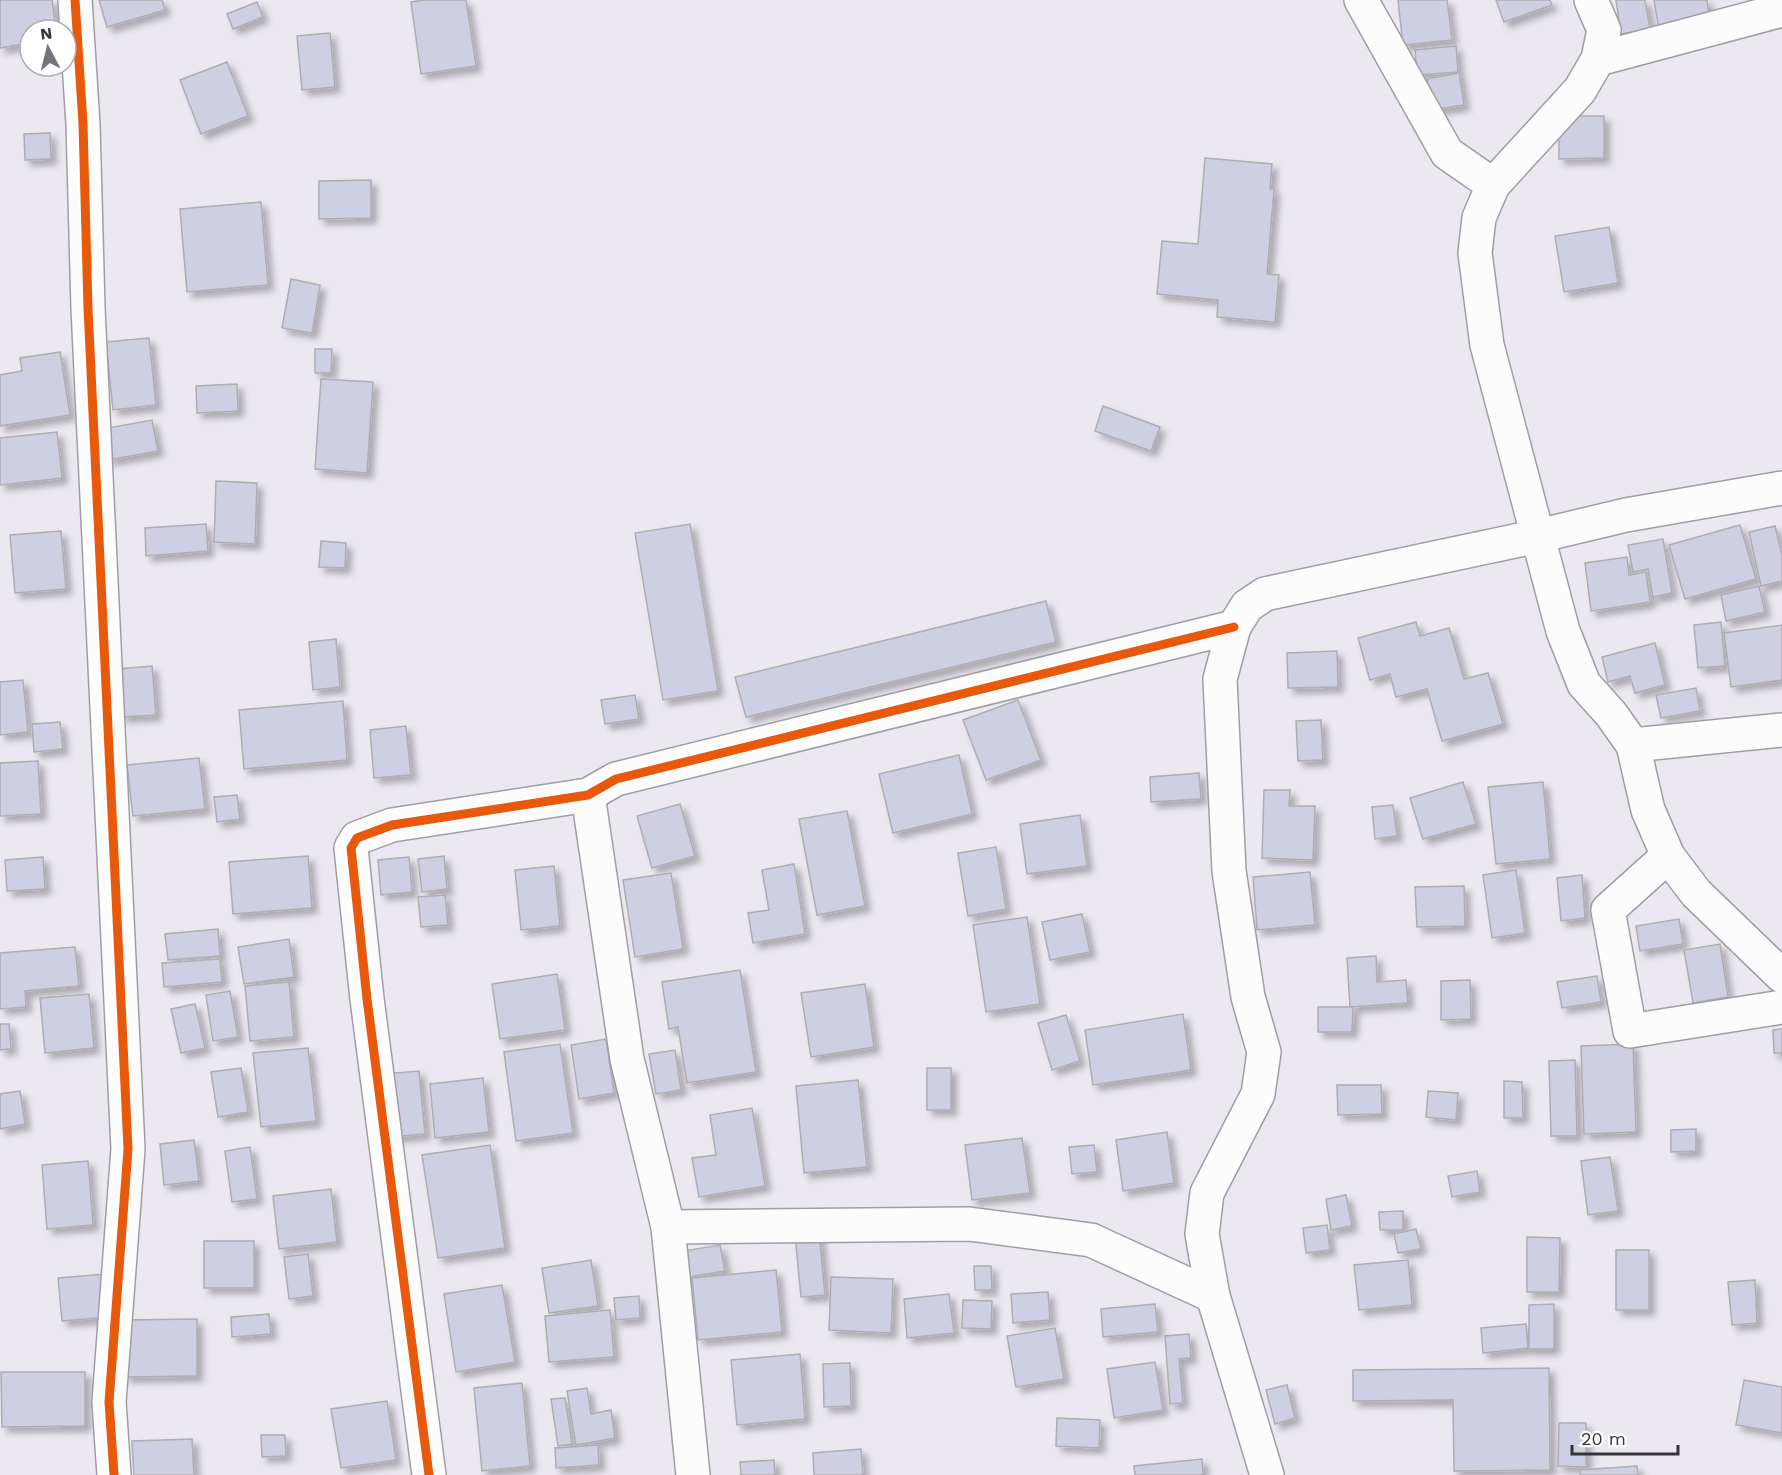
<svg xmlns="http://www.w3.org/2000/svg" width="1782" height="1475" font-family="'Work Sans',sans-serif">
  <defs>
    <filter id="shadow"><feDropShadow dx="5.5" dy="5.5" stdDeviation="3" flood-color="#0004"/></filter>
  </defs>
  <rect width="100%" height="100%" fill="#ebe8f0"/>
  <g fill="#cfcfe3" stroke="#aeadb4" stroke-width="1.5" filter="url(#shadow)">
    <polygon points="0,0 52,0 56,30 30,30 30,43 0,48"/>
    <polygon points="99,0 162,0 165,10 107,27"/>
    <polygon points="424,0 466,0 476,66 421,74 411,2"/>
    <polygon points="1398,0 1447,0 1452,40 1403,45"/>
    <polygon points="1496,0 1550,0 1552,5 1504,22"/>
    <polygon points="1616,0 1645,0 1650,29 1621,34"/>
    <polygon points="1654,0 1707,0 1710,23 1659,30"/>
    <polygon points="257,2 263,17 233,29 227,14"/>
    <polygon points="330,33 335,87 302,90 297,36"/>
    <polygon points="1456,46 1458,72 1417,75 1415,50"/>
    <polygon points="227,62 248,116 201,134 180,80"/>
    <polygon points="1459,73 1464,105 1432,110 1427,79"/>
    <polygon points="1559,116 1604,116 1604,158 1559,159"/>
    <polygon points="50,133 51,159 25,160 24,134"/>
    <polygon points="1205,158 1272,164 1270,189 1274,189 1267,274 1279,275 1275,322 1217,317 1218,300 1157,294 1162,241 1198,244"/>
    <polygon points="371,180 371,218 319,219 319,181"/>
    <polygon points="261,202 268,285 187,292 180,209"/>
    <polygon points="1609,227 1618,283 1564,292 1555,236"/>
    <polygon points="291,279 320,285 312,333 282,328"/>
    <polygon points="149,338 156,405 113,410 106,342"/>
    <polygon points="315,349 332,349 331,373 315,373"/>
    <polygon points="60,352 70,415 0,426 0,375 22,371 20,358"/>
    <polygon points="321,379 373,382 367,473 315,469"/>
    <polygon points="237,384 238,411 197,413 196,386"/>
    <polygon points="1103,406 1160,427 1151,451 1095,431"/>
    <polygon points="152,420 158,451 108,460 102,429"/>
    <polygon points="57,432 62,478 0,485 0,438"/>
    <polygon points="216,481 257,483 255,544 214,542"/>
    <polygon points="206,524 208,551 146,556 145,528"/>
    <polygon points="690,524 718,691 663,700 635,533"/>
    <polygon points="1740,525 1756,579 1685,599 1669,545"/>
    <polygon points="1775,526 1782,555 1782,581 1761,586 1749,532"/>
    <polygon points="61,531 66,589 15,593 10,535"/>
    <polygon points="1663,539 1672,593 1653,597 1648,569 1633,572 1628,545"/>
    <polygon points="321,541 346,543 345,568 319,567"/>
    <polygon points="1627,557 1629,575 1646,572 1650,602 1591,611 1585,563"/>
    <polygon points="1759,586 1765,612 1726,621 1721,595"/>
    <polygon points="1046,601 1056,642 746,717 735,677"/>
    <polygon points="1416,622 1420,636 1449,628 1464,679 1488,673 1503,724 1442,741 1427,689 1396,697 1390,674 1370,680 1358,638"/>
    <polygon points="1721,622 1725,666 1698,668 1694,625"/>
    <polygon points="1782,625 1782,680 1731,687 1724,633"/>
    <polygon points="336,639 340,687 313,690 309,642"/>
    <polygon points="1655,643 1665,685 1635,693 1630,676 1608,682 1602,657"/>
    <polygon points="1337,651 1338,687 1288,688 1287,653"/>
    <polygon points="152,666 156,715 121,717 117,669"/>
    <polygon points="23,680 28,732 0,735 0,682"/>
    <polygon points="1696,688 1700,711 1661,718 1656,695"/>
    <polygon points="635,695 639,719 605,724 601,700"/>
    <polygon points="1018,700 1041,760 986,780 963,720"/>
    <polygon points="343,701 347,760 244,769 239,710"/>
    <polygon points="1321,720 1323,760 1298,761 1296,721"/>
    <polygon points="60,722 63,749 34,752 32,724"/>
    <polygon points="406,726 411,775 374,778 370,730"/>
    <polygon points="959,755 972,814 893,833 879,774"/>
    <polygon points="199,758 205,809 133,816 127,765"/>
    <polygon points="38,761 41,814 0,816 0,763"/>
    <polygon points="1199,773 1201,799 1151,802 1150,777"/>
    <polygon points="1463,782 1476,824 1423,839 1410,798"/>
    <polygon points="1543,782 1550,859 1496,864 1488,787"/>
    <polygon points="1264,790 1290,790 1289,806 1315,806 1313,860 1262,858"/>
    <polygon points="237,795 240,819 217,822 214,797"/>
    <polygon points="680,804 695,856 652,868 637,816"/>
    <polygon points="1393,805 1397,836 1375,839 1372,807"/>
    <polygon points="847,811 865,906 817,915 799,819"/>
    <polygon points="1080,815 1087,866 1027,874 1020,824"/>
    <polygon points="996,847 1006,909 968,916 958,853"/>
    <polygon points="308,856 312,908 233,914 229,862"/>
    <polygon points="444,856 447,889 422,892 418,859"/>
    <polygon points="43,857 45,889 7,891 5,860"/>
    <polygon points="409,857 412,892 381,895 378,860"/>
    <polygon points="794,864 805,934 753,943 748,913 769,910 762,870"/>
    <polygon points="554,866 560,926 521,930 515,870"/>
    <polygon points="1516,870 1525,933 1492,938 1483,875"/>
    <polygon points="1310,872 1315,925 1257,930 1253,877"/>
    <polygon points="671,873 683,949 635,957 623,880"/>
    <polygon points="1582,875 1585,918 1561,921 1557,878"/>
    <polygon points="1464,886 1465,926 1417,927 1415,887"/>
    <polygon points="445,895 448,925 421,927 418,897"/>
    <polygon points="1082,914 1090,952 1050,960 1042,922"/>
    <polygon points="1027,917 1040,1004 986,1012 973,925"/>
    <polygon points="1679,919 1683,944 1640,951 1636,926"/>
    <polygon points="218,929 220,956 168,960 165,934"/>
    <polygon points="289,939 294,977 244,984 238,947"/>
    <polygon points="1720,944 1728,997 1693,1003 1684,950"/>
    <polygon points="75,947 79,986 25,991 26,1007 0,1009 0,953"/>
    <polygon points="1376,956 1377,982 1406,980 1408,1003 1350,1007 1347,958"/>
    <polygon points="220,959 222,982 164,987 162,963"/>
    <polygon points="740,970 756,1072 687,1083 678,1027 669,1029 662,982"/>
    <polygon points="557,974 565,1030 500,1039 492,984"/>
    <polygon points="1597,976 1601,1002 1562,1008 1557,982"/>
    <polygon points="1470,980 1471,1019 1441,1020 1441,981"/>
    <polygon points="289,982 294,1037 250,1041 245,986"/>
    <polygon points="865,984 874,1047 811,1057 801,993"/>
    <polygon points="230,991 238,1037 213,1041 206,995"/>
    <polygon points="89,994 94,1048 45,1053 40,998"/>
    <polygon points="195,1004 205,1048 181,1053 171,1009"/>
    <polygon points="1318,1007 1353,1007 1352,1032 1318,1032"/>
    <polygon points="1183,1014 1191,1070 1093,1085 1085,1030"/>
    <polygon points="1066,1015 1080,1061 1052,1070 1038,1023"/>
    <polygon points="0,1024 9,1024 11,1049 0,1050"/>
    <polygon points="1782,1029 1782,1053 1774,1053 1773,1030"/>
    <polygon points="606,1039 614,1093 579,1099 571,1045"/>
    <polygon points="560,1044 573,1133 516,1141 504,1052"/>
    <polygon points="1633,1044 1636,1132 1584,1134 1581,1046"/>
    <polygon points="308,1048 316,1121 261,1127 253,1053"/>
    <polygon points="675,1050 681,1090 656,1094 649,1054"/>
    <polygon points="1575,1060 1577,1136 1551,1136 1549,1061"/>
    <polygon points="241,1068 248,1112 218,1117 211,1072"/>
    <rect x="927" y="1068" width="24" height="42"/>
    <polygon points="419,1071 425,1134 389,1137 383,1074"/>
    <polygon points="483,1078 489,1132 435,1138 430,1084"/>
    <polygon points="858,1080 867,1167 804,1173 796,1086"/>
    <polygon points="1504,1081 1522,1082 1523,1118 1504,1118"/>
    <polygon points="1337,1085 1381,1085 1382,1114 1338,1115"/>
    <polygon points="20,1091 25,1124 0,1129 0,1094"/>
    <polygon points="1428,1091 1458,1093 1456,1120 1426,1117"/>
    <polygon points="752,1108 765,1186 699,1197 692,1158 716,1155 710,1115"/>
    <polygon points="1696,1129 1696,1151 1671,1152 1671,1130"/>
    <polygon points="1167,1132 1174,1183 1123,1191 1116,1140"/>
    <polygon points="1022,1138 1030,1193 972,1200 965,1145"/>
    <polygon points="194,1140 199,1181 164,1185 160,1144"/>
    <polygon points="490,1145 505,1248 438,1258 422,1155"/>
    <polygon points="1094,1145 1097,1172 1072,1174 1069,1147"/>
    <polygon points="250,1147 257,1199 232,1202 225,1151"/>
    <polygon points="1610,1157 1618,1211 1588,1215 1581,1161"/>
    <polygon points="88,1161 93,1225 47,1229 42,1165"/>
    <polygon points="1477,1171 1480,1192 1452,1197 1448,1176"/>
    <polygon points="331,1189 337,1242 279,1249 273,1196"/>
    <polygon points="1346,1195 1352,1226 1331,1230 1326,1199"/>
    <polygon points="1403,1211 1403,1230 1380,1230 1379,1212"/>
    <polygon points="1327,1225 1330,1250 1306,1253 1303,1228"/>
    <polygon points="1416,1229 1421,1249 1398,1253 1394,1234"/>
    <polygon points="819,1232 825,1295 801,1297 795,1235"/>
    <polygon points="1527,1237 1560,1238 1559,1292 1527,1292"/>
    <rect x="204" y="1241" width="50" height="47"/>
    <polygon points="720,1245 725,1271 676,1279 672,1253"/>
    <rect x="1616" y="1250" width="33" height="60"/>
    <polygon points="308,1254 313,1296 289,1299 284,1257"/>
    <polygon points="591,1260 598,1306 549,1313 542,1268"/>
    <polygon points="1408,1260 1412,1305 1359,1310 1354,1265"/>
    <polygon points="974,1266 991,1266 992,1290 975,1290"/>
    <polygon points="776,1270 782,1332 698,1340 692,1278"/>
    <polygon points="105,1274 109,1317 62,1321 58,1278"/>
    <polygon points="831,1277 893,1279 891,1333 829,1330"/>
    <polygon points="1755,1280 1757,1323 1732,1325 1728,1282"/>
    <polygon points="502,1285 515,1362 456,1372 444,1294"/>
    <polygon points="1048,1292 1050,1320 1013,1323 1011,1294"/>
    <polygon points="949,1294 954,1333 907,1338 904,1299"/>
    <polygon points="639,1296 640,1318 616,1320 614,1298"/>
    <polygon points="963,1300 992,1301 991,1329 962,1328"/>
    <polygon points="1155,1304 1158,1332 1103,1337 1101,1309"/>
    <polygon points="1554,1304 1554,1349 1529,1349 1529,1305"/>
    <polygon points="610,1310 614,1357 549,1362 545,1316"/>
    <polygon points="269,1314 271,1334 232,1337 231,1317"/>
    <polygon points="197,1319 197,1376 125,1377 124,1320"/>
    <polygon points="1526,1324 1528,1348 1483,1353 1481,1328"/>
    <polygon points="1055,1328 1064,1379 1016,1387 1007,1336"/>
    <polygon points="1189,1334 1191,1358 1179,1359 1183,1403 1170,1404 1165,1336"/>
    <polygon points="800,1354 805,1419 737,1425 731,1360"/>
    <polygon points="1155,1362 1163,1410 1114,1418 1107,1369"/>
    <polygon points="850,1363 851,1406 824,1407 823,1364"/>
    <polygon points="1549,1368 1550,1470 1454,1471 1453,1400 1353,1401 1353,1370"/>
    <polygon points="1,1372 85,1372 85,1426 2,1427"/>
    <polygon points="1744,1380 1782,1387 1782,1433 1736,1425"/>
    <polygon points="522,1383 530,1466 482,1471 474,1388"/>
    <polygon points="1287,1385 1295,1418 1275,1424 1266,1390"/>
    <polygon points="587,1388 591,1414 611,1410 615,1438 576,1445 567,1391"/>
    <polygon points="565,1398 572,1444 558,1446 551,1399"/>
    <polygon points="387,1401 396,1460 341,1468 331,1409"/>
    <polygon points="1057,1418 1100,1420 1099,1448 1056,1446"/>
    <polygon points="1559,1423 1586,1423 1586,1467 1558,1466"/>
    <polygon points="261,1435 285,1435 286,1456 262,1457"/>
    <polygon points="192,1439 194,1475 134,1475 132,1441"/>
    <polygon points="598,1445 599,1465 556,1468 555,1448"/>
    <polygon points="861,1449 863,1475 814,1475 813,1453"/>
    <polygon points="1202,1459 1203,1475 1135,1475 1134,1466"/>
    <polygon points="774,1460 775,1475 741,1475 740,1462"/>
    <polygon points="1637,1466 1638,1475 1580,1475 1580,1470"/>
  </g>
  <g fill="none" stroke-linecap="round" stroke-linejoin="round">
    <defs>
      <g id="street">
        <polyline points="75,0 83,124 88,308 128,1149 109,1402 114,1475"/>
        <polyline points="1361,0 1447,153 1493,185"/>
        <polyline points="1591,0 1604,30 1598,59 1580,90 1493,185 1479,218 1475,253 1487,345 1563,631 1584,684 1611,714 1633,745 1648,810 1668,856 1696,893 1782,976"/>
        <polyline points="1598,59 1782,10"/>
        <polyline points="1633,745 1782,730"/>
        <polyline points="588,795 627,1059 668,1227 693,1475"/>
        <polyline points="1668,856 1608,910 1630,1031 1782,1007"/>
        <polyline points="668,1227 969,1224 1091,1240 1213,1296"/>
        <polyline points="429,1475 367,999 351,848 357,838 392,825 588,795 616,779 1234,627"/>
        <polyline points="1267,1475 1213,1296 1202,1234 1207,1193 1258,1094 1264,1052 1248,997 1229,871 1220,679 1234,627 1247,606 1265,594 1538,536 1626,515 1782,488"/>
      </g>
    </defs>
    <use href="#street" stroke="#a09ea4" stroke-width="36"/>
    <use href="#street" stroke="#fcfcfd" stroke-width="33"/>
    <defs>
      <g id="cycleway">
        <polyline points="75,0 83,124 88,308 128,1149 109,1402 114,1475"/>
        <polyline points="429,1475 367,999 351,848 357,838 392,825 588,795 616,779 1234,627"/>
      </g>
    </defs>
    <use href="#cycleway" stroke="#fff" stroke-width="13"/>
    <use href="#cycleway" stroke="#e8590c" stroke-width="9"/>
  </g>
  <g transform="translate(48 48) rotate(353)"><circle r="28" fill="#ffffff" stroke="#afadb0" stroke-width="1.5"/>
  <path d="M0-4.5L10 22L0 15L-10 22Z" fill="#757279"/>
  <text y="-9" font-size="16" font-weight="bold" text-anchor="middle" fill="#363339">N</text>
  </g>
  <path d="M1572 1445v9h106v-9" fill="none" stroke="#363339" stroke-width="3"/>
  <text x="1581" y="1445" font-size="18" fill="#363339" stroke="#ffffff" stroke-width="4.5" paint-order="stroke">20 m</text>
</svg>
